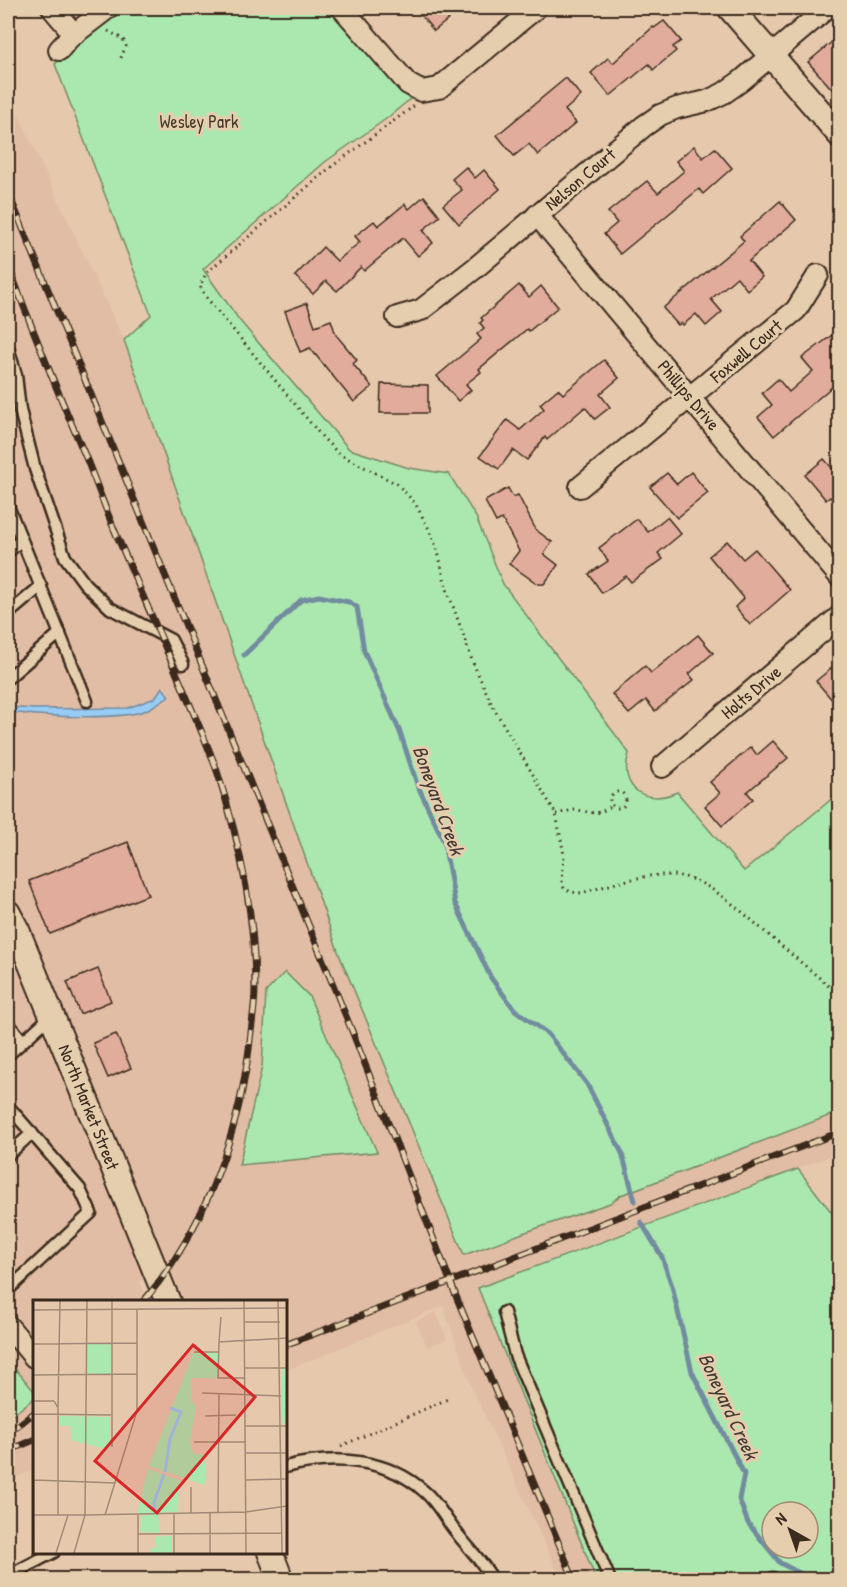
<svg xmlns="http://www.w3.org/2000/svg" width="847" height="1587" font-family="'Patrick Hand',sans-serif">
  <rect width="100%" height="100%" fill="#e6c9ad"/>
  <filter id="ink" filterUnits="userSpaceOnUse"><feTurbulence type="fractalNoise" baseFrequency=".0167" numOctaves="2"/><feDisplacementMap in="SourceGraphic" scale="12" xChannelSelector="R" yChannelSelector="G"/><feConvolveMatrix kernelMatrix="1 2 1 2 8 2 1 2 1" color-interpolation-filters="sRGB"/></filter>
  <g filter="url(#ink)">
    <g fill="#e2bda5">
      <polygon points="8,77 11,99 124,340 464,1255 839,1112 839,1153 478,1288 596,1579 561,1579 471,1386 443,1306 285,1371 285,1302 182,1302 162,1250 140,1282 149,1302 34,1302 34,1470 8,1481"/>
      <polygon points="436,1312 447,1339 427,1347 416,1321"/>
    </g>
    <g fill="#abe8af" stroke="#738966" stroke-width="1.5" fill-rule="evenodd">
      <path d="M116,8H344L414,96L386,119L325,162L203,269L240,321L349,449L409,468L449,474L476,517L503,584L629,753C618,789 646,806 677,792L744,871L839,793V1112L621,1195L610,1203L523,1233L464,1255L339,954L124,340L151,315L55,64Z"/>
      <polygon points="285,972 309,996 377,1152 239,1165 262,1067 266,992"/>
      <path d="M798,1169L839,1222V1572L830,1580L596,1579L478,1288ZM772,1512H808V1548H772Z"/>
      <polygon points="8,1360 34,1391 34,1398 8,1419"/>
    </g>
    <path fill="#97ccf5" stroke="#728b9f" stroke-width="1.5" d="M162,687L169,696C161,701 153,707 144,711C120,720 34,717 8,711V707L34,709L128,708L155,698Z"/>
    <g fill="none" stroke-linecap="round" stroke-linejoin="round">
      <g stroke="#728b9f" stroke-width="5">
        <polyline points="244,655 301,600 319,596 349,602 357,607 364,651 400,732 417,784 444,842 455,903 491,978 515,1010 548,1034 587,1084 622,1153 635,1201"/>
        <polyline points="641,1222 662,1257 672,1286 692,1372 744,1474 739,1499 748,1523 780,1563 813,1580"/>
      </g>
    </g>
    <g fill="#e2ac9d" stroke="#3b2a1e" stroke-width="1.5">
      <polygon points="415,8 439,8 449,19 434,31"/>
      <polygon points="664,21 681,41 673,47 676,51 653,70 649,64 610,96 591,73 608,58 613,63 653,27 654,28"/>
      <polygon points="840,35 840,98 808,62"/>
      <polygon points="566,78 581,96 565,110 576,123 538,155 529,144 514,156 497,135"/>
      <polygon points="694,146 703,158 715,148 732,168 703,194 699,189 620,254 604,234 617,223 608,212 647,181 658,193 684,171 676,161"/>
      <polygon points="466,167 475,178 484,170 500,189 459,224 443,205 462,190 452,179"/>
      <polygon points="424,196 440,216 423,230 433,243 418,256 403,238 364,271 361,267 337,291 326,281 313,294 295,276 323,247 337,261 360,242 355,236 374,221 378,226 405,204 409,209"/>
      <polygon points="780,201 796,220 749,261 762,277 747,290 737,277 711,299 722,312 706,326 696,314 683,325 681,323 678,325 663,308 744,241 740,236"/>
      <polygon points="519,285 529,297 541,286 558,307 529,331 527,329 479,369 481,372 466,384 471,390 458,401 437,376 481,339 477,334 484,328 480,323 483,320 481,318"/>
      <polygon points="307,303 315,326 331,320 336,335 357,360 353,364 372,387 354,402 310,348 300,352 285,311"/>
      <polygon points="840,329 840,380 774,436 758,417 772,405 762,393 778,379 789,392 813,371 802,358"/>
      <polygon points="604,360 619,378 600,394 610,407 595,419 585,407 547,440 545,437 527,460 513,450 499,469 480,456 507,420 520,430 544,409 540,404 558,389 563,394"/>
      <polygon points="381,384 428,385 428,413 380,413"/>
      <polygon points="824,459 840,477 840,509 830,497 826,500 805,475"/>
      <polygon points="691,472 708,493 677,518 650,487 667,473 677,484"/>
      <polygon points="508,488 513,497 518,495 536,530 552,542 544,554 558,565 544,584 538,584 509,564 519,551 502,519 496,522 485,501"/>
      <polygon points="667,517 681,534 658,553 663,559 631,582 626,576 602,593 589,574 608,561 599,548 637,519 648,532"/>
      <polygon points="727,541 743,559 755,549 790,590 750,625 735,607 744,598 709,556"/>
      <polygon points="698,635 713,653 689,674 694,680 655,711 646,700 629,714 612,694 645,666 651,673"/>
      <polygon points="840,661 840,709 816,681"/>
      <polygon points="773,741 788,758 747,792 753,799 722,826 705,806 720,793 710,782 751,747 757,755"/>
      <polygon points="128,842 148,895 50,934 29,881"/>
      <polygon points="98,969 111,1001 80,1014 67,982"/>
      <polygon points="116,1034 131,1068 108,1078 93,1043"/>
    </g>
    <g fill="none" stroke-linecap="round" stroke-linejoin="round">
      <defs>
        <g id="service">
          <polyline points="8,347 16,375 20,410 35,469 65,557 85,584 110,608 171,640 183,664"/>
          <polyline points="8,506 87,701"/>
          <polyline points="8,552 21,540"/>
          <polyline points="8,614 41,586"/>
          <polyline points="8,678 60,633"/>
          <polyline points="8,1023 23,1041"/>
          <polyline points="8,1055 52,1015"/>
          <polyline points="8,1106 80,1189 91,1213 8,1290"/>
          <polyline points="8,1155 32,1133"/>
          <polyline points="504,1312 515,1355 610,1580"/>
          <path d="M285,1467C332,1455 387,1457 425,1492C437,1502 446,1520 456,1532C468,1548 483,1562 493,1580"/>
          <polyline points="8,1576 54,1552"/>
          <polyline points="773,1578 775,1580"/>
        </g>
        <g id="minor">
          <polyline points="52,8 74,34"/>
          <polyline points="342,8 408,84 421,91 439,88 536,8"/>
          <polyline points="59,50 69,38 108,8"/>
          <polyline points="537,215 840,577"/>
          <polyline points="397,317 421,310 474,269 644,126 660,115 677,108 707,101 724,93 741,81 827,8"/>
          <polyline points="580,487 796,310 818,275"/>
          <polyline points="662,767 840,616"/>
          <polyline points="8,1326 34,1357"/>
        </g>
        <g id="tertiary">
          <polyline points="730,8 840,135"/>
          <polyline points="8,913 17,930 168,1302"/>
          <polyline points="270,1552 281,1580"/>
        </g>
      </defs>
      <use href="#service" stroke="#3b2a1e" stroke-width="15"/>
      <use href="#minor" stroke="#3b2a1e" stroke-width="24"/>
      <use href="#tertiary" stroke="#3b2a1e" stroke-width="28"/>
      <g stroke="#3b2a1e" stroke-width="3" stroke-dasharray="1.5 4.5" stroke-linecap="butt">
        <polyline points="108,31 123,39 126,46 120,60"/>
        <path d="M414,106L331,167L206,273L200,286L206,297L323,438L339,454L397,484L415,503L430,531L438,552L446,586L473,663L492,705L556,814L564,855L562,881L564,888L571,892L581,893C612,885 647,871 680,876C713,881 751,921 777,942C798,960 819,977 840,996"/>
        <circle cx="618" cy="800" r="8"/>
        <path d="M556,814C562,813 570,810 576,810C592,812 597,817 612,805"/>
        <polyline points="341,1446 450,1398"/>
      </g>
      <use href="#service" stroke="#e4ceae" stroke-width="10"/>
      <use href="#minor" stroke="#e4ceae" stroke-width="20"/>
      <use href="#tertiary" stroke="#e4ceae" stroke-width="24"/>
      <defs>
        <g id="rail">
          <polyline points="8,192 352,1031 456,1296 574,1580"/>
          <path d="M8,264C32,330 59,395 87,460C98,488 108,516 120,543C141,591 162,639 182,686C194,715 208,744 218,774C240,843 255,915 255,988C255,1002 253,1017 251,1032C241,1130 207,1226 143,1302"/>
          <polyline points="285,1345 840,1132"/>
          <polyline points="8,1433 34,1413"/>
          <polyline points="8,1451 34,1440"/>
        </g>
      </defs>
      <use href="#rail" stroke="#3b2a1e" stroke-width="7"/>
      <use href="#rail" stroke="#e4ceae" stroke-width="4.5" stroke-dasharray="14" stroke-linecap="butt"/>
    </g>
  </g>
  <g text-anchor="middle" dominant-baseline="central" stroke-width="6" stroke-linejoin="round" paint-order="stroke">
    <g font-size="18" fill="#463d2c" stroke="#e4ceae">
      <text x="199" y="121">Wesley Park</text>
    </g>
    <g font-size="18" fill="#3b2a1e" stroke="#e4ceae">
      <text transform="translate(580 179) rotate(-40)">Nelson Court</text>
      <text transform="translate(746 351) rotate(-40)">Foxwell Court</text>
      <text transform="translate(689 395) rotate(50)">Phillips Drive</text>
      <text transform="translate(751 692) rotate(-40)">Holts Drive</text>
      <text transform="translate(89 1107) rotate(68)">North Market Street</text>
    </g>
    <g font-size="20" font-style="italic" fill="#443a34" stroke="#e4ceae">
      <text transform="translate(439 800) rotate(70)">Boneyard Creek</text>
      <text transform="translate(729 1406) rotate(65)">Boneyard Creek</text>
    </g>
  </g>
  <g transform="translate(33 1300)">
    <rect width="254" height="254" fill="#e6c9ad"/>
    <path d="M55,44H79V74H55ZM185,52L184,78H158V99L163,107L157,142L161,154L172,155V185L116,166L160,53ZM249,68H253V124L249,123ZM27,116L77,117V150L38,140V126H27ZM115,169L146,180L145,212L104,214ZM125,214L127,233L107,232L108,216ZM138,236V253H118V248H123V237Z" fill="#abe8af"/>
    <path fill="none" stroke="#97ccf5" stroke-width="3" d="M132,172L137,139L148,112L137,108M122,211L121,203L131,174"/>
    <path fill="none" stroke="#a28974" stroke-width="1.5" d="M0,0L1,253M54,0L52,215L213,212L254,206M211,0L213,253M245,0L249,253M0,10L254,8M212,22H247M186,42L188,17M1,44L104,43M161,52H185M212,68H254M1,75L104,74M212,78H185L186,42L254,38M169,93L248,96M1,101H21M21,101L25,108V215M25,107L27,0M1,114L78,115M172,116L203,115M212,126H254M161,142H212M79,147V0M212,153H254M1,180L82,183M212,180L254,179M177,212V253M185,212L186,94M158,213V187M1,215H52L41,253M72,215L104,111V9M105,234L248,233M23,253L35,215M105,253V215M141,253V213"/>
    <path fill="#d62828" fill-opacity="0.15" stroke="#d62828" stroke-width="3" d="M160,45L222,97L124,213L62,161Z"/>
    <rect width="254" height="254" fill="none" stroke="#3b2a1e" stroke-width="3"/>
  </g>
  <rect width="847" height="1587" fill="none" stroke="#e4ceae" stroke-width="30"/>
  <rect x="15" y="15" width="817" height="1557" fill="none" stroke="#3b2a1e" stroke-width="2" filter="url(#ink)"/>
  <g transform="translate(790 1530) rotate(320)"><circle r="28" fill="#e4ceae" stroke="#a08c74" stroke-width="1.5"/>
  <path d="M0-4.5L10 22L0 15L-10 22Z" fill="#3b2a1e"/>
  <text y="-9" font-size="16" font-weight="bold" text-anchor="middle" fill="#3b2a1e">N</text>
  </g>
</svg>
